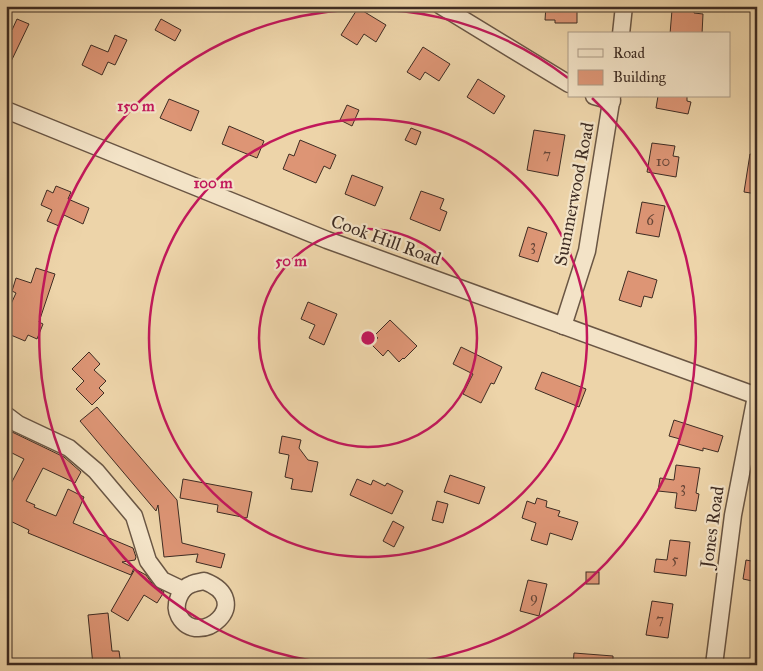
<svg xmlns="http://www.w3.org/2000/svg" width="763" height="671" font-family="'IM FELL Great Primer',serif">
  <rect width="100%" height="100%" fill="#edd4a9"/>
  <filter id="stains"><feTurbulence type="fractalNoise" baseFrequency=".004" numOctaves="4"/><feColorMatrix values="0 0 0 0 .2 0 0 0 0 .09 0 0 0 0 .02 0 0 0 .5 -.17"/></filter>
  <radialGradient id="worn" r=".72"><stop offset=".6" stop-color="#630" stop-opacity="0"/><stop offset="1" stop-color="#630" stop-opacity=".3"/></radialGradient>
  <g fill="#dd9575" stroke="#3e2c23">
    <polygon points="546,6 577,6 577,23 555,23 555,20 545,20"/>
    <polygon points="358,8 386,25 376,42 364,34 357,45 341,35"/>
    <polygon points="672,10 694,11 694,13 703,14 702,34 670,34"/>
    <polygon points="17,19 29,24 6,72 6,28 12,30"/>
    <polygon points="161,19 181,30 175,41 155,30"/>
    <polygon points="115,35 127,40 115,65 108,62 102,75 82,65 91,45 108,52"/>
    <polygon points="423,47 450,64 439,81 425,72 420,80 407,72"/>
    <polygon points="478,79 505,96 494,114 467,97"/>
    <polygon points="658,96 687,96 687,101 691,102 688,114 656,108"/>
    <polygon points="169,99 199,111 191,131 160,118"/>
    <polygon points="347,105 359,110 352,126 340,120"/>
    <polygon points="229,126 264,141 257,158 222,144"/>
    <polygon points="411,128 421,132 416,145 405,140"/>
    <polygon points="534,130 565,135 558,176 527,170"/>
    <polygon points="300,140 336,155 330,169 324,166 316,183 283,169 289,154 294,156"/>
    <polygon points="652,143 675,146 673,156 679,157 676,177 647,172"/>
    <polygon points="750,154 757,155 757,194 744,192"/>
    <polygon points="352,175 383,187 375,206 345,194"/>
    <polygon points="56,186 71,192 68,199 89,208 83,224 64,215 59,226 47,221 52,210 41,205 47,190 53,193"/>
    <polygon points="421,191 444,199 440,209 447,212 440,231 410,219"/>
    <polygon points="642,202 665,206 659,237 636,233"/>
    <polygon points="528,227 547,233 538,262 519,256"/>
    <polygon points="36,268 55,274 39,322 43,324 37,339 28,335 25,341 6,333 6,315 16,293 12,291 16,278 31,283"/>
    <polygon points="628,271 657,280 652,298 644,296 641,307 619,300"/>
    <polygon points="308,302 337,314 324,345 309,338 315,325 301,319"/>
    <polygon points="390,320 417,346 404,359 403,358 399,362 388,350 383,356 371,344 378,338 375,335"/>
    <polygon points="461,347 502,367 494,384 491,383 481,403 463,394 473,374 453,364"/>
    <polygon points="89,352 100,364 94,370 106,381 99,388 104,393 92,405 76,389 84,381 72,369"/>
    <polygon points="542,372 586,389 579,407 535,389"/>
    <polygon points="97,407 177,500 182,543 225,554 221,568 196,562 198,554 164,557 158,505 156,511 80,421"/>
    <polygon points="674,420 723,436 718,452 703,448 703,451 678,444 680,439 669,436"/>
    <polygon points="12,432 64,457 81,472 75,483 43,468 26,501 35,505 34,507 56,516 68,489 84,497 73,523 133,548 136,557 135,560 122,562 134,568 131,575 28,533 29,530 6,519 6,493 24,459 6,450 6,445"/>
    <polygon points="282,436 301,440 299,448 308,460 318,462 312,492 291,489 293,479 285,477 289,455 279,453"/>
    <polygon points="676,465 700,468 696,493 699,494 696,511 675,508 677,493 658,491 660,478 674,480"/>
    <polygon points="450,475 485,487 479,504 444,492"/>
    <polygon points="183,479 252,492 247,518 217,512 218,505 180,498"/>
    <polygon points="357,479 371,485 373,480 385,486 387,483 403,491 392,514 350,495"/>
    <polygon points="537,498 547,501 546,507 560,511 558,516 578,522 572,540 550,533 547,545 531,540 536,523 522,518 527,501 535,504"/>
    <polygon points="437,501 448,504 443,523 432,520"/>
    <polygon points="393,521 404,527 394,547 383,541"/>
    <polygon points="670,540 690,542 686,576 654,572 656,559 667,560"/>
    <polygon points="746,560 757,562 757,582 743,579"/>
    <polygon points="135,569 146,575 154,586 164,592 157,603 144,595 128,621 111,611"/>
    <rect x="586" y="572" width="13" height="12"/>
    <polygon points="528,580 547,584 539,616 520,611"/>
    <polygon points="652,601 673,604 668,638 646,635"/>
    <polygon points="108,613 112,651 119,651 121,665 93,665 88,615"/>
    <polygon points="574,653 613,656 613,665 573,665"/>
  </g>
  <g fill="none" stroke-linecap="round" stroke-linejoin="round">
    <defs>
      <g id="minor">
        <polyline points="441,6 569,84"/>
        <polyline points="621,34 624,6"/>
        <polyline points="594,96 612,101"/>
        <polyline points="6,110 327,240 757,396"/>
        <polyline points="563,326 587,251 612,96"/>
        <polyline points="6,415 18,424 69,448 96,471 134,516 148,561 162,580 183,590"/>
        <path d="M204,581C257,601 199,651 179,616C173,605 180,588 192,584C196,582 200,582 204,581Z"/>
        <polyline points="714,665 733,515 756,396"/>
      </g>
    </defs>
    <use href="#minor" stroke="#6a5644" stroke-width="19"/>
    <use href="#minor" stroke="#f3e3c7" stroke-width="16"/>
  </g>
  <g fill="none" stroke="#c2185b" stroke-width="2.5">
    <circle cx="368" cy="338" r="109"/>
    <circle cx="368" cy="338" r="219"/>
    <path d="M337 664A328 328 0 1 1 568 78M592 98A328 328 0 0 1 399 664"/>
  </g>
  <g text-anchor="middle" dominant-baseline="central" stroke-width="4.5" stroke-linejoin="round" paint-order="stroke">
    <g font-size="15" fill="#664638">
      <text x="547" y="154">7</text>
      <text x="663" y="161">10</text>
      <text x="650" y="220">6</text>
      <text x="533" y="245">3</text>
      <text x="683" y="487">3</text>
      <text x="675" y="559">5</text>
      <text x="534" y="597">9</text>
      <text x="660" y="619">7</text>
    </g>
    <g font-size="18" fill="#3e2c23" stroke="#f3e3c7">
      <text transform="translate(574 194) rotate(-79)">Summerwood Road</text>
      <text transform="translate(386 240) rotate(20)">Cook Hill Road</text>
      <text transform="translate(712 527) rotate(-82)">Jones Road</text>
    </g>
  </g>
  <circle cx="368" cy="338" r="8" fill="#c2185b" stroke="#f3e3c7" stroke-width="2.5"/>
  <g font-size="15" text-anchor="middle" font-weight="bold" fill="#c2185b" stroke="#f3e3c7" stroke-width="4.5" stroke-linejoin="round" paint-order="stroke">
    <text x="136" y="111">150 m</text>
    <text x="213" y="188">100 m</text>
    <text x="291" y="266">50 m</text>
  </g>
  <rect width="763" height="671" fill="none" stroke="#edd4a9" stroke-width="25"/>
  <rect x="8" y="8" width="748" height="656" fill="none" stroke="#3e2c23" stroke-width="2.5"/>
  <rect x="12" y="12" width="738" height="646" fill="none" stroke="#3e2c23"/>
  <rect x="568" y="32" width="162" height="65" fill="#f3e3c7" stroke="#ab9a85"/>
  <rect x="578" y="49" width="25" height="8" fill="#f3e3c7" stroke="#ab9a85"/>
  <text x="613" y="58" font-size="15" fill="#3e2c23">Road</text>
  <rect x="578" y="70" width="25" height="15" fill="#dd9575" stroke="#ab9a85"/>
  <text x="613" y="82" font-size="15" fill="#3e2c23">Building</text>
  <rect width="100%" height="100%" filter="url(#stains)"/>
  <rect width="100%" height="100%" fill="url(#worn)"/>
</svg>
